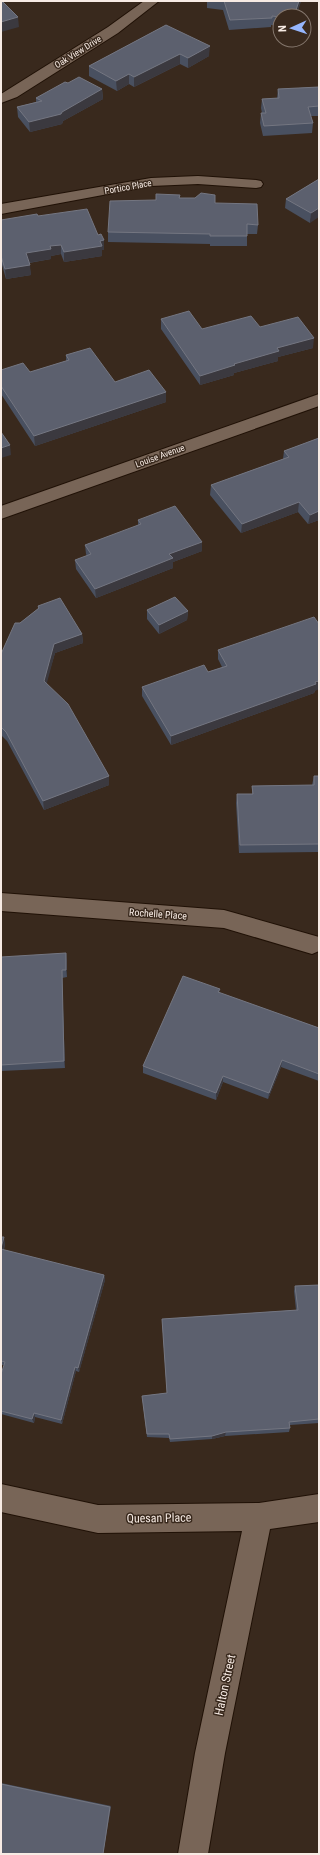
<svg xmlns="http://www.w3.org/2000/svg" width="320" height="1855" font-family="'Roboto Condensed',sans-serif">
  <rect width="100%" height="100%" fill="#39291d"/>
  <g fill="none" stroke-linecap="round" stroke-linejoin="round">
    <defs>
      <g id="minor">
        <polygon points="144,1 159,1 118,33 17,97 1,103 1,94 108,27"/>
        <polygon points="198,176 256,180 261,181 263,184 261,187 256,188 198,184 151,186 1,214 1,204 151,178"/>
        <polygon points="319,394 319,406 1,519 1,506"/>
        <polygon points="1,893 224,910 319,937 319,951 312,954 224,928 1,911"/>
        <polygon points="1,1484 98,1505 259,1503 319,1494 319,1522 270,1529 225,1753 208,1854 178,1854 195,1753 242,1531 98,1533 1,1512"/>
      </g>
    </defs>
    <use href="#minor" stroke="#201106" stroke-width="2"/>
    <use href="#minor" fill="#786557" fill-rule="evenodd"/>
  </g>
  <g fill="#495060">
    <polygon points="207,1 301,1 296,16 280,16 280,26 271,25 271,27 229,30 223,10 207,8"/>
    <polygon points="166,25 209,56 188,68 180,64 134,87 129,84 117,91 89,76 89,66"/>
    <polygon points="68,83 102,89 103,99 63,121 62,124 30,132 18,117 17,107 36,102 36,98"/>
    <polygon points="319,87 319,116 311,116 313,123 312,133 263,136 260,123 261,113 262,113 261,108 262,99 277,98 278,89"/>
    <polygon points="319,179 310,223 285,208 286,199"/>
    <polygon points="180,195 180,198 215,203 258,225 257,234 247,234 247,246 210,246 210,244 108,242 108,232 156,200"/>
    <polygon points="38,216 98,235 104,240 104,250 102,250 102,256 64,262 61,254 51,256 51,259 29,263 31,275 6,279 2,265 1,265 1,220"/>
    <polygon points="161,319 202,329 260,327 313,348 278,357 278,361 234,373 234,375 200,385 161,329"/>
    <polygon points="66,355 115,382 166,392 166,402 35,446 1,394 1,370 30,372 66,361"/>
    <polygon points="319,438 319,520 308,524 298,512 241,533 210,495 211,485 283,459 284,451"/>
    <polygon points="138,520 202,551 173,562 173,568 96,598 76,569 75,560 87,556 86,554 85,545 138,526"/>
    <polygon points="38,606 82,634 83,643 55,653 46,683 109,776 109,785 44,810 7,741 1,735 1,654 20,623 38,609"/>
    <polygon points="147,610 188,611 187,620 159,634 147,619"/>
    <polygon points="218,650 315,691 314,693 171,745 142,696 142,687 208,672 222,667 218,659"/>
    <polygon points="314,776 319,776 319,852 239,853 236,803 237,794 252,794 252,786 312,785"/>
    <polygon points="1,957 67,960 67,977 62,978 65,1068 1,1071"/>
    <polygon points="220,989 219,993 319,1028 319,1081 281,1067 268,1099 223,1082 216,1100 143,1073 143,1066"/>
    <polygon points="1,1237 5,1243 4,1250 104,1275 105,1280 79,1372 76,1371 62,1424 35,1417 34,1423 1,1414 1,1374 4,1365 1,1365"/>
    <polygon points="319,1285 319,1423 290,1425 290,1428 289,1432 225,1436 212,1439 170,1442 169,1438 147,1437 142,1396 167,1393 162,1319 296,1310 294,1291 295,1286"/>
    <polygon points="1,1783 111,1806 103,1854 1,1854"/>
  </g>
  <g fill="#3b393f">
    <polygon points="299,1 301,1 296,16 294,16"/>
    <polygon points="18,17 19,27 1,32 1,22"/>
    <polygon points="210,46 209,56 188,68 188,58"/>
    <polygon points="180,54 180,64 134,87 134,77"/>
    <polygon points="129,74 129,84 117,91 116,81"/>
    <polygon points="102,89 103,99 63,121 62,124 30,132 29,122"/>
    <polygon points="319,208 319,217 310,223 311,213"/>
    <polygon points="104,240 104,250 102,250 102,256 64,262 64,252 100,241"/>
    <polygon points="61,245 61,254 51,256 51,259 27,263 26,253 50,246"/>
    <polygon points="30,265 31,275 6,279 5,269"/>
    <polygon points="314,338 313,348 278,357 278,361 234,373 234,375 200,385 200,376 277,348"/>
    <polygon points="166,392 166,402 35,446 34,436"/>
    <polygon points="10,445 11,455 1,458 1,448"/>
    <polygon points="299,502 298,512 241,533 242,524"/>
    <polygon points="319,511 319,520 308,524 310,515"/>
    <polygon points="202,542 202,551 173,562 173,568 96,598 95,589 169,554"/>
    <polygon points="188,611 187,620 159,634 159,625"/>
    <polygon points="82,634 83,643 55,653 45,690 44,681 54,644"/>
    <polygon points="319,681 319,689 315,691 314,693 171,745 171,736"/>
    <polygon points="109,776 109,785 44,810 43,801"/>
    <polygon points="66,953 67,960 67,977 66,970"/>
    <polygon points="62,970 62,978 65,1068 64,1061"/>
    <polygon points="282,1060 281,1067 268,1099 269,1093"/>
    <polygon points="223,1076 223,1082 216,1100 216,1093"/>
    <polygon points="4,1237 5,1243 2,1255 1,1248"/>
    <polygon points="104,1275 105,1280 79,1372 78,1368"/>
    <polygon points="75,1367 76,1371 62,1424 61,1420"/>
    <polygon points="34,1413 35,1417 34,1423 32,1419"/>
    <polygon points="226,1432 225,1436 212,1439 212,1436"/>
    <polygon points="111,1806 103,1854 110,1807"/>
  </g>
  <g fill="#5c606e" stroke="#747681">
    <polygon points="224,1 299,1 294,16 280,16 280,17 272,16 272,18 230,20"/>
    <polygon points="3,2 18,17 1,22 1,3"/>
    <polygon points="166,25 210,46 188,58 180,54 134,77 129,74 116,81 89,66"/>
    <polygon points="79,77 102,89 62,112 61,114 29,122 17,107 42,101 36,98 65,82 68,83"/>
    <polygon points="319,87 319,106 308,107 313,123 264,126 261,113 266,113 262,99 279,98 278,89"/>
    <polygon points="319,179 319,208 311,213 286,199"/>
    <polygon points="201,193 215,195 215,203 257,204 258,225 247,224 247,236 210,236 210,234 108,232 110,201 156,200 156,194 180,195 179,198 195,198"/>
    <polygon points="87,209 98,235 101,234 104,240 100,241 102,246 64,252 61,245 50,246 51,249 26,253 30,265 5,269 1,256 1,220 37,214 38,216"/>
    <polygon points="189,311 202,329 251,316 260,327 298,317 314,338 277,348 279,351 234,364 235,365 200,376 161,319"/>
    <polygon points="90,348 115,382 149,370 166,392 34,436 1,386 1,370 23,363 30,372 69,360 66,355"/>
    <polygon points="1,432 10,445 1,448"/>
    <polygon points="319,438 319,511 310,515 299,502 242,524 211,485 289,457 284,451"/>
    <polygon points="175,506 202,542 169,554 173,558 95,589 75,560 91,554 85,545 141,524 138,520"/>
    <polygon points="175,597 188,611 159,625 147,610"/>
    <polygon points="60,598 82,634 54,644 44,681 68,704 109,776 43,801 6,732 1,727 1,654 15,623 20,623 39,608 38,606"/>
    <polygon points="314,617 319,624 319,681 315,682 316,684 171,736 142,687 204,665 208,672 227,666 218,650"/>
    <polygon points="314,776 319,776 319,844 240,845 237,794 253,794 252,786 314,785"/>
    <polygon points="66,953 66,970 62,970 64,1061 1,1065 1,957"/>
    <polygon points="183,976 220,989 218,992 319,1028 319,1074 282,1060 269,1093 223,1076 216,1093 143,1066"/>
    <polygon points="1,1237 4,1237 1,1248"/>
    <polygon points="1,1249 104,1275 78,1368 75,1367 61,1420 34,1413 32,1419 1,1411 1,1374 5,1362 1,1361"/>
    <polygon points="319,1285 319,1419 289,1422 290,1428 226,1432 212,1436 170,1439 169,1434 147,1434 142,1396 167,1393 162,1319 298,1310 295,1286"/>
    <polygon points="1,1784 110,1807 103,1854 1,1854"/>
  </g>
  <g text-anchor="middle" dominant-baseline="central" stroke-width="3" stroke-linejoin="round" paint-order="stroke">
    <g font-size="9" fill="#f7ebe4" stroke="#39291d">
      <text transform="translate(78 52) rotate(-32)">Oak View Drive</text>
      <text transform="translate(128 187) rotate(-10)">Portico Place</text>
      <text transform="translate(160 456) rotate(-20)">Louise Avenue</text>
    </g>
    <g font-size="10" fill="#f7ebe4" stroke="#39291d">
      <text transform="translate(158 914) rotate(4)">Rochelle Place</text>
    </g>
    <g font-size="12" fill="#f7ebe4" stroke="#39291d">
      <text transform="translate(159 1518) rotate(-1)">Quesan Place</text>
      <text transform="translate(225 1685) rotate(-78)">Halton Street</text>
    </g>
  </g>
  <rect width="320" height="1855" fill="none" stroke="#f7ebe4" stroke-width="4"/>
  <g transform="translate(292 28) rotate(267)"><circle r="19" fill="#39291d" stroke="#85776d"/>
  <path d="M0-3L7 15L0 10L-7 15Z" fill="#96b6fd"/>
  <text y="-6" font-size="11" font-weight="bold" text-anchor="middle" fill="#f7ebe4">N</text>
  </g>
</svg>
